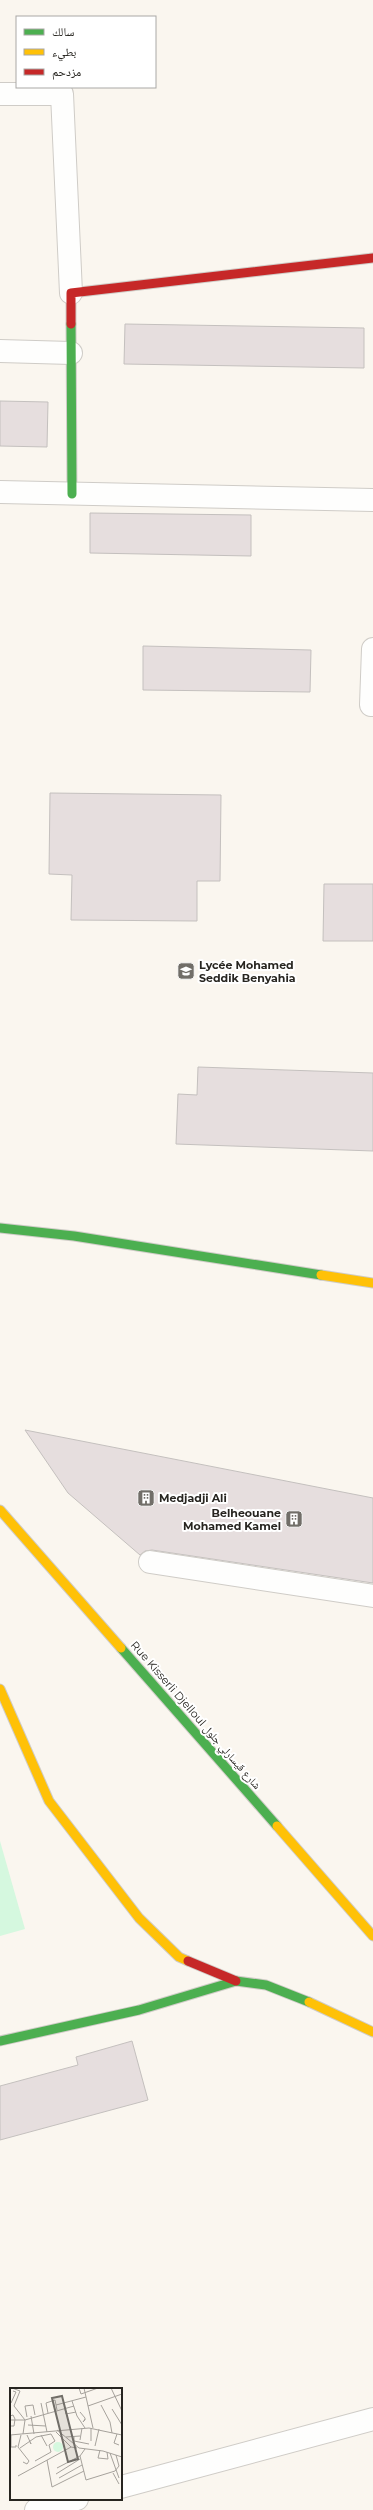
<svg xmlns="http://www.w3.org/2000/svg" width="373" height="2510" font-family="Montserrat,'Noto Naskh Arabic',sans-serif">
  <rect width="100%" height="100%" fill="#faf6ef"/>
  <polygon fill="#d5f8df" points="0,1841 25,1929 0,1936"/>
  <g fill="#e6dede" stroke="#c4c0be">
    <polygon points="125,324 364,328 364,368 124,364"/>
    <polygon points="0,401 48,402 47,447 0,446"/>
    <polygon points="90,513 251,515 251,556 90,553"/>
    <polygon points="143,646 311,650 310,692 143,690"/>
    <polygon points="50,793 221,795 220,881 197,881 197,921 71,920 72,875 49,874"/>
    <polygon points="324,884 373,884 373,941 323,941"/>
    <polygon points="198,1067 373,1073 373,1151 176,1144 178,1094 197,1095"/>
    <polygon points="25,1430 373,1498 373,1583 152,1550 145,1551 140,1555 68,1493"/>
    <polygon points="132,2041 148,2100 0,2140 0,2086 78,2065 76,2057"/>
  </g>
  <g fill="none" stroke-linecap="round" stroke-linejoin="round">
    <defs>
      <g id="street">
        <polyline points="0,94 62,94 71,293"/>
        <polyline points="0,351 71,353"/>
        <polyline points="0,492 373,500"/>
        <polyline points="373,649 371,705 373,705"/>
        <polyline points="150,1562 373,1596"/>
        <polyline points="121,2487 373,2419"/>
        <polyline points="36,2510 77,2499"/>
      </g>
      <g id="fast">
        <polyline points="71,324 72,494"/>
        <polyline points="0,1228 74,1236 321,1275"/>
        <polyline points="121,1648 277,1826"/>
        <polyline points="0,2041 139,2010 236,1981 266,1985 309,2002"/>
      </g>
      <g id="slow">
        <polyline points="321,1275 373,1283"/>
        <polyline points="0,1510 121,1648"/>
        <polyline points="0,1689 49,1801 139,1918 179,1957 188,1961"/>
        <polyline points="277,1826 373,1936"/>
        <polyline points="309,2002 373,2032"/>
      </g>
      <g id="jam">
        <polyline points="71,324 71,293 373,258"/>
        <polyline points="188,1961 236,1981"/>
      </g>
    </defs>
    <use href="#street" stroke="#cfccc7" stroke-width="24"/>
    <use href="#fast" stroke="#cfccc7" stroke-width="11"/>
    <use href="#slow" stroke="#cfccc7" stroke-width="11"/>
    <use href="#jam" stroke="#cfccc7" stroke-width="11"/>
    <use href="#street" stroke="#fefefd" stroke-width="22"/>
    <use href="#fast" stroke="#4caf50" stroke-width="9"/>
    <use href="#slow" stroke="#ffc107" stroke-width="9"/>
    <use href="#jam" stroke="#c62828" stroke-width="9"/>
  </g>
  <defs>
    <symbol id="school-square" viewBox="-11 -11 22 22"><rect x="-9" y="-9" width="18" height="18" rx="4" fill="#716e68" stroke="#fff"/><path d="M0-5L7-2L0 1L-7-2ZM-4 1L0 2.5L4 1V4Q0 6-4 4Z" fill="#fff"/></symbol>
    <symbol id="building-square" viewBox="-11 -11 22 22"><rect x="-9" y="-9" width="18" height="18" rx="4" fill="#716e68" stroke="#fff"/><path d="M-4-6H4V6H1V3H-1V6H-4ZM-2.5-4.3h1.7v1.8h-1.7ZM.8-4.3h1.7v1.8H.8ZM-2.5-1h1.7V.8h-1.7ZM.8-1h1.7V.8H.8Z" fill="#fff"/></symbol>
  </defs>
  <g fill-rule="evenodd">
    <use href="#school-square" x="176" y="961" width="20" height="20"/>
    <use href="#building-square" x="136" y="1488" width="20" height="20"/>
    <use href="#building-square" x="284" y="1509" width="20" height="20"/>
  </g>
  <g text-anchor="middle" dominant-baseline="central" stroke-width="4" stroke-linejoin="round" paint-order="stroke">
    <g font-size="11" font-weight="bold" fill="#272520" stroke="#fff" text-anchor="start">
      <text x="199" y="965">Lycée Mohamed<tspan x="199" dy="13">Seddik Benyahia</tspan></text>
      <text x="159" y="1498">Medjadji Ali</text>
      <text x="281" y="1513" text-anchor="end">Belheouane<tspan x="281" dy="13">Mohamed Kamel</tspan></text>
    </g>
    <g font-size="11" fill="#272520" stroke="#fff">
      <text transform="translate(196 1715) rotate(49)">Rue Kisserli Djelloul شارع قيسارلي جلول</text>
    </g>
  </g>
  <g transform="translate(10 2388)">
    <rect width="112" height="112" fill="#faf6ef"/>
    <path d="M43 59a5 5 0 1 1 10 0a5 5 0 1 1-10 0Z" fill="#d5f8df"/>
    <path fill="none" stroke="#a6a29c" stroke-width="1" d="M2,0L10,3L4,18L15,32L64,18M62,0H69L71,6L88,0M74,0L83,40M101,0L112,23M62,13L67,28L75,40M1,15L6,4L3,3M31,15L37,44M91,17L100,34L102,45M78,18L112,6M55,21L56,26L66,24M102,21L112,37M47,22L46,17L76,9M70,24L75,30V32L73,34L75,31M38,25L36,15L45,12L46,17M0,28L3,27L5,31L4,38H0M21,28L24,46M17,29L15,18L23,17L25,27M0,32H15L13,46M18,37L36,38M81,40V53M47,42L69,60L93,63L112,69M46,44L61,59M107,46L104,55L109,57M0,47L79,40L112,47M1,47V59H6V57M11,47L8,59L19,73L17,76L13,74M17,47L21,56L20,54M31,47L37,58M64,48V53L79,56M56,49L70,48M70,52L72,40M85,58L89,41M10,60L26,49L41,46L45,53L39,57L41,64L25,73M75,61L70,68L76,92L105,83L109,78L106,67M90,62L88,70L98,71L97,64M100,65L109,90M37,72L42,99L74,83M47,80L70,68M103,85L109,96M46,86L70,71M8,88L61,59L67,60M49,90L72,77"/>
    <path fill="#716e68" fill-opacity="0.15" stroke="#716e68" stroke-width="2" d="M52,8L68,71L58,74L42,10Z"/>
    <rect width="112" height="112" fill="none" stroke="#272520" stroke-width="2"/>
  </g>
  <rect x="16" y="16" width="140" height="72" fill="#ffffff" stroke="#a9a8a6"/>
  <rect x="24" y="29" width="20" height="6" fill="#4caf50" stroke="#a9a8a6"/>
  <text x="52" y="36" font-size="12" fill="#272520">سالك</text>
  <rect x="24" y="49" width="20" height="6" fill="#ffc107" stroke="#a9a8a6"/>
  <text x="52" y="56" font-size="12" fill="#272520">بطيء</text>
  <rect x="24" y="69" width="20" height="6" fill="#c62828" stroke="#a9a8a6"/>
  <text x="52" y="76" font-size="12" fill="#272520">مزدحم</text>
</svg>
